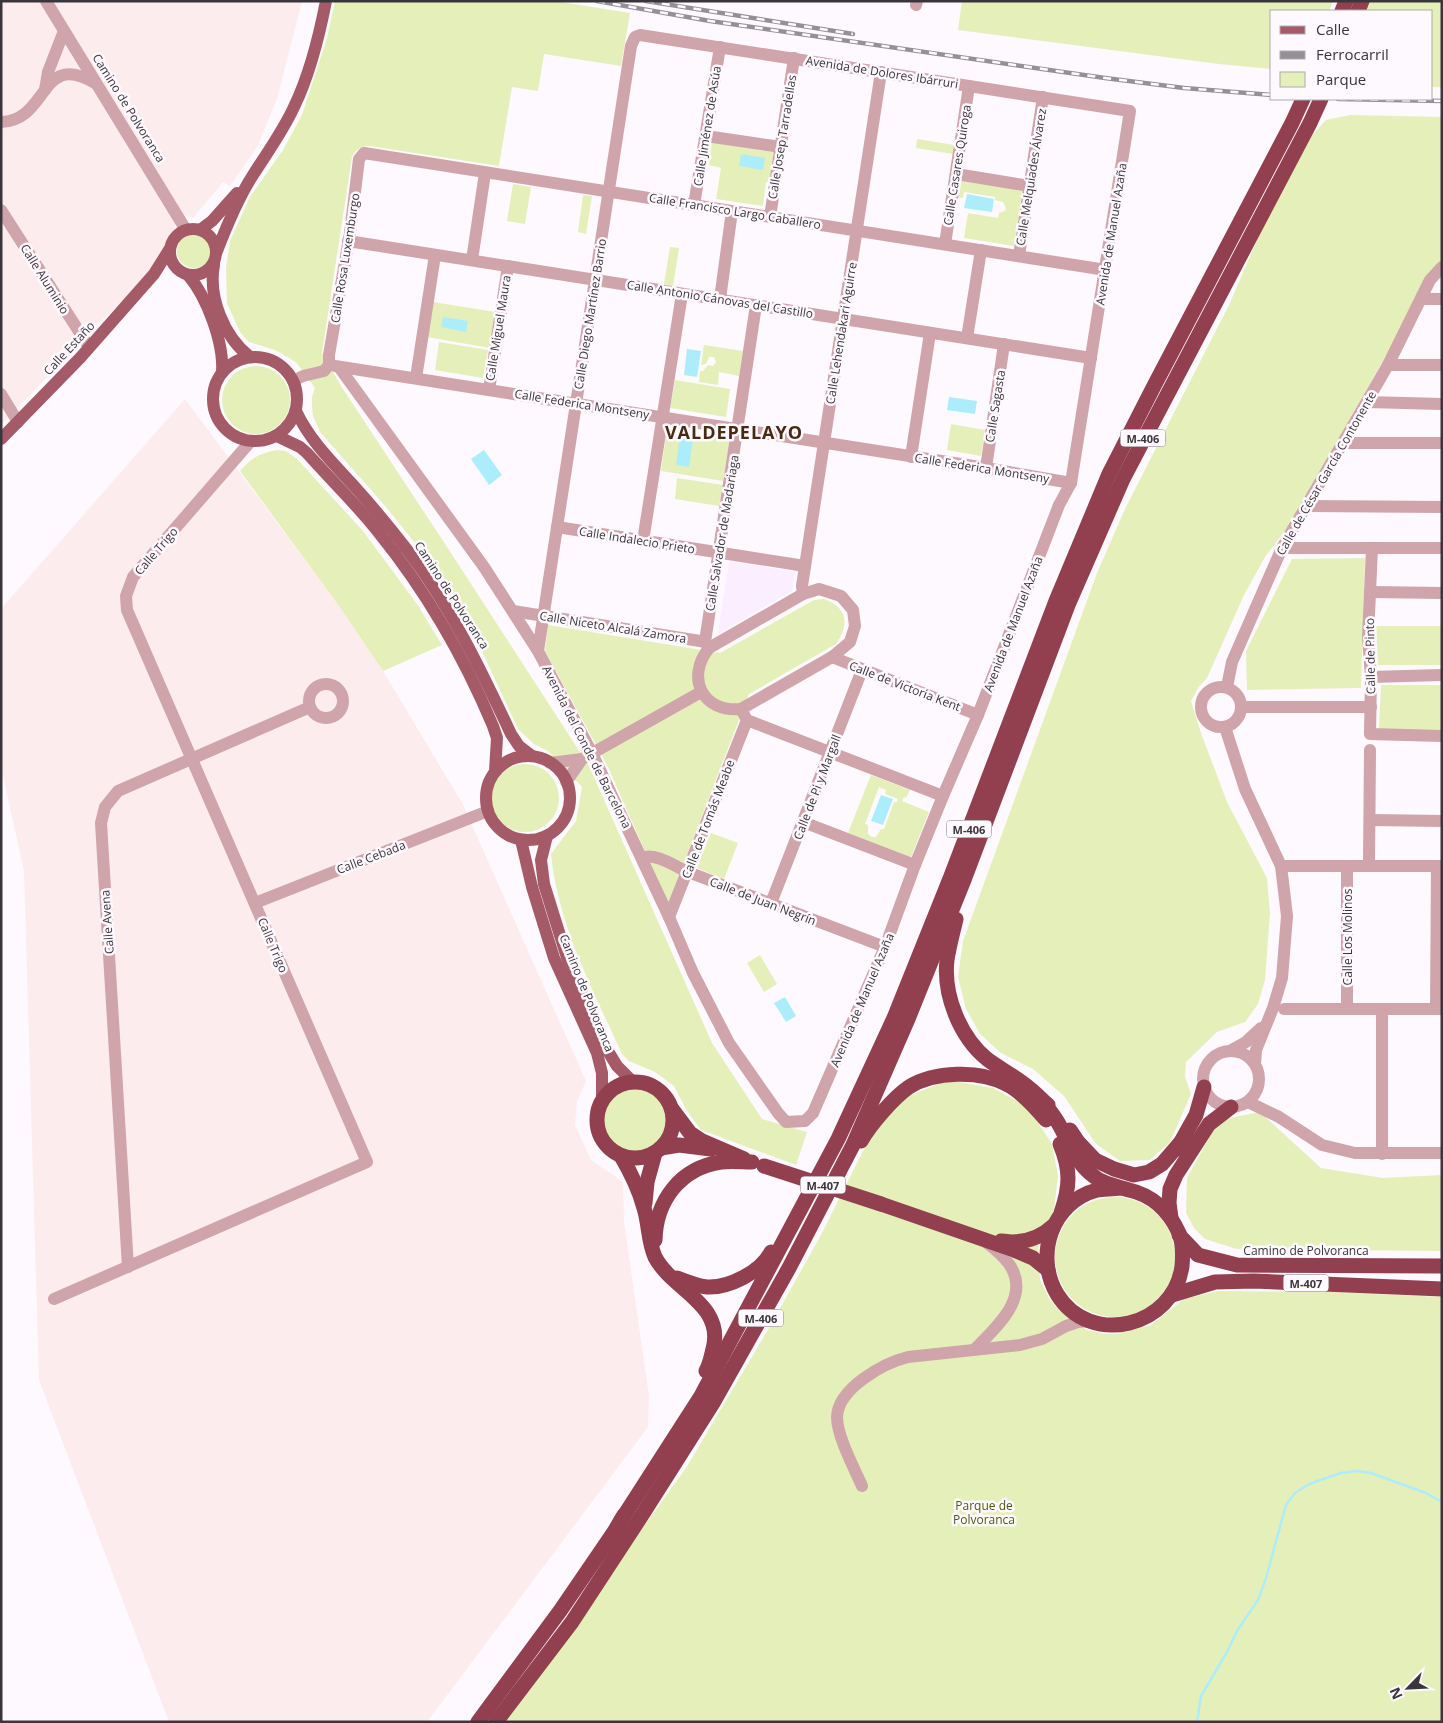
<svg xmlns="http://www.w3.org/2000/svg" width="1443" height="1723" font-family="'Open Sans',sans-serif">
  <rect width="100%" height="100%" fill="#fdf9fe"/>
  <polygon fill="#fbeefe" points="729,561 795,572 792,591 718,634"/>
  <g fill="#fcecee">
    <polygon points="1,1 302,1 277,99 257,147 230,186 223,182 193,218 186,216 175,224 175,230 152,275 101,321 1,425"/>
    <polygon points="185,399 339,606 383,671 462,803 586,1081 577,1101 575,1125 591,1160 623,1182 624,1222 649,1396 648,1427 427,1722 169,1722 39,1380 24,871 1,767 1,609"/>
  </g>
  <g fill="#e5efb9" fill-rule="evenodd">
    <path d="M335,1H555L630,13L621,66L544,54L538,91L512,87L499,166L369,146C361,146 355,150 352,157L322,353L341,386L449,550L589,766L712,1043L762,1119L807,1132L796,1165L701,1130L687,1111L674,1086L655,1072L629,1061L622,1054C593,990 558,925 551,854L576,821L582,787L548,751L534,744L518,729L480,647L419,548L386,507L320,432L313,416L312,406V397L315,388L296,362L275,350L249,342L240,332L227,303L226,268L230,241L250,197L283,150L302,115L327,38Z"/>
    <polygon points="962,1 1333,1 1329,11 1272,11 1272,69 1219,64 958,30"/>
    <polygon points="1368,1 1442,1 1442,87 1432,87 1432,11 1365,11"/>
    <polygon points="1350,115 1442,117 1442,262 1408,317 1290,524 1265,557 1244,595 1207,678 1198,688 1191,701 1201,733 1227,802 1267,878 1270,913 1265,980 1258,1004 1245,1022 1217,1032 1186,1062 1185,1077 1191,1094 1170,1142 1150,1160 1120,1161 1096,1144 1064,1096 1033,1069 1001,1053 980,1034 966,1009 958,977 963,941 1097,573 1125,509 1229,305 1294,155 1326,120"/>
    <polygon points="917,139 954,145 953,154 916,148"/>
    <polygon points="712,142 774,152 769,183 766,182 763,206 716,199 721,168 709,165"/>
    <polygon points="960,181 1023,190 1014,246 964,238 968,213 998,218 999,213 1005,211 1006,209 1003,202 995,200 995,197 964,192 963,198 958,197"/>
    <polygon points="513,184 531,187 525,224 507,221"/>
    <polygon points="583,195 592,196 586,234 578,232"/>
    <circle cx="194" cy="251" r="17"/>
    <polygon points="670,247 679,248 673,286 664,284"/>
    <polygon points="433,302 495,312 490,348 427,337"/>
    <polygon points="439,342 488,350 483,378 435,370"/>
    <polygon points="704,345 743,351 739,376 719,372 718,385 699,382 700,371 703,371 708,365 713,366 716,362 714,357 709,357 706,364 701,365"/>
    <circle cx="256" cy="400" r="34"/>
    <polygon points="675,380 730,389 726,417 670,408"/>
    <polygon points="951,424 985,430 981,456 947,450"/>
    <polygon points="667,429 730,439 723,481 661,471"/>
    <path d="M277,450L286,451L297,459L363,531L417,604L442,645L383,671L339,606L240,471C252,457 259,454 277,450Z"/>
    <polygon points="677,478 723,485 719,506 675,499"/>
    <polygon points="1365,558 1361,688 1247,690 1246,651 1292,559"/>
    <path d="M824,599C847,607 850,624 836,644L749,694L668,904L608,767L545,651L548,625L720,653L814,600Z"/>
    <polygon points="1376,626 1442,626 1442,665 1378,665"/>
    <polygon points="1381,685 1442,685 1442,731 1379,731"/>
    <circle cx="525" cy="798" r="34"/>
    <path d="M871,775L910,790L906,798L904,797L902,801L929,812L911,857L848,833ZM879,787L886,790L885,794L898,799L897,802H894L884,829H881L876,837H872L868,834V825L865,824Z"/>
    <polygon points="711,833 738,843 724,879 697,868"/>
    <polygon points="760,955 777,984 764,992 747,963"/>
    <polygon points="948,1080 993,1088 1028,1107 1052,1144 1058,1176 1054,1209 1038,1243 1040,1280 1049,1298 1057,1308 1087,1330 1106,1334 1118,1334 1151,1325 1184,1299 1218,1291 1331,1292 1442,1297 1442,1722 502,1722 686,1468 772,1323 822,1233 871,1135 904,1098"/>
    <circle cx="635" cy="1120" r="31"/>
    <polygon points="1260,1112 1321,1168 1383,1178 1442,1175 1442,1251 1237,1249 1205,1239 1194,1228 1186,1213 1187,1178 1219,1120"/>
    <circle cx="1115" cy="1257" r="60"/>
  </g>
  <g fill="#acedfc">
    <polygon points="741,154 765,158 763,170 739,166"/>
    <polygon points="967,194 994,199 992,212 964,208"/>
    <polygon points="443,317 468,321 466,332 441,327"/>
    <polygon points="687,349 701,351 697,377 684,375"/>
    <polygon points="949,397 977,401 975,414 947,410"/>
    <polygon points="680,437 693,439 689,467 676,465"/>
    <polygon points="484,450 502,475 489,485 471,459"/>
    <polygon points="881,795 893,799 883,825 871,821"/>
    <polygon points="785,997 796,1016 786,1022 774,1003"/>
  </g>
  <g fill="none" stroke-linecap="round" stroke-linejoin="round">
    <polyline stroke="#acedfc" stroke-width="2.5" points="1197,1722 1201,1696 1227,1652 1237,1631 1258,1600 1266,1578 1286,1505 1295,1493 1309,1484 1341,1473 1357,1471 1371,1473 1426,1493 1442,1502"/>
    <g stroke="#cfa4aa" stroke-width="12">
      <polyline points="46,1 186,230"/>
      <polyline points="916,5 917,1"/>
      <polyline points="45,90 48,72 64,31"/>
      <path d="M1,122C50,120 39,50 95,83"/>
      <polyline points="706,136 781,147"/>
      <polyline points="956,174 1030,186"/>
      <polyline points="694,205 720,47"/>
      <polyline points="1,210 89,347"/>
      <polyline points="770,217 794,58"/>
      <polyline points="348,241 1091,358"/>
      <polyline points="945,244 969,86"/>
      <polyline points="1019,256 1043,97"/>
      <polyline points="472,260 485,173"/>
      <polyline points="720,299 732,211"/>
      <polyline points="1421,299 1442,299"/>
      <polyline points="967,338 981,250"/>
      <polyline points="329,365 329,355 350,233 359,159 364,153 1106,270"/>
      <polyline points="1388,365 1442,365"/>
      <polyline points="335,366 986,468 1071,483"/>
      <polyline points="339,367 484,567 538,651 592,753 669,917 693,973 729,1043 778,1113 786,1122 805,1121 813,1113 885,947 915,865 943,796 978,715 1059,505 1071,483 1130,111 640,35 635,37 631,46 538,651"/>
      <polyline points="416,378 435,255"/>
      <polyline points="293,381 303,376 324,371 329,365"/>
      <polyline points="489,390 508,266"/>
      <polyline points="1,394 18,422"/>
      <polyline points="1367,402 1442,404"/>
      <polyline points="1343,443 1442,443"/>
      <polyline points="911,457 930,333"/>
      <polyline points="986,468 1004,344"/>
      <polyline points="1307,506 1442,507"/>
      <polyline points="557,527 805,566"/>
      <polyline points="643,541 682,294"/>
      <polyline points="1282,548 1442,548"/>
      <polyline points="1372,548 1368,637 1371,677 1370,734 1442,736"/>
      <path d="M819,589L841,596L853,610L855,626L850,642L832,657L741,709C703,713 685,678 709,648L803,594Z"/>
      <polyline points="1370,592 1442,593"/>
      <polyline points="803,594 802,586 881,72"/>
      <polyline points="513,611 700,641 705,642 709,648"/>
      <polyline points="705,642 756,305"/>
      <polyline points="832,657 978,715"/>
      <polyline points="1371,677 1442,675"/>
      <circle cx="326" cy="701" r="17"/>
      <polyline points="1227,687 1232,662 1282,548 1388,365 1430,280 1442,267"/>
      <circle cx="1221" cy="707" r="20"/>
      <polyline points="1241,707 1371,707"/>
      <polyline points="741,709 747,720 943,796"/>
      <polyline points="1225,727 1245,789 1281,866 1287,916 1282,978 1273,1008 1256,1050 1255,1064"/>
      <polyline points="550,763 582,759 701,692"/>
      <polyline points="566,782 582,759"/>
      <polyline points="1370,820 1442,821"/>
      <polyline points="803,822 915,865"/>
      <path d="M642,858C655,852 676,867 688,872L885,947"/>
      <polyline points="1369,865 1370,750"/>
      <polyline points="1281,866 1442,866"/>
      <polyline points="1347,866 1347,1008"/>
      <polyline points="255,903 488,811"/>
      <polyline points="771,903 862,670"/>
      <polyline points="669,917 747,720"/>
      <polyline points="1284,1009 1442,1009"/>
      <polyline points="1436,1009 1437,866"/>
      <circle cx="1231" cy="1079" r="28"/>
      <polyline points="1230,1051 1246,1042 1261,1028"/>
      <polyline points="1248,1102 1279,1117 1322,1145 1355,1153 1442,1153"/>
      <polyline points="1382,1154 1382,1009"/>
      <polyline points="128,1267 101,823 105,807 118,791 310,707"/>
      <polyline points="54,1299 367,1162 127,610 126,596 133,577 250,442"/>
      <path d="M975,1349C996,1327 1032,1297 1009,1264C1003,1256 995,1249 987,1243"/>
      <path d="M862,1486C854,1468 837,1436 837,1417C838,1388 884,1363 908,1357L1020,1345L1042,1339L1066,1326L1078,1322L1090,1321"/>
    </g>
    <g stroke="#a45a67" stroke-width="12">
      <circle cx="193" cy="252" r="23"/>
      <polyline points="200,230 212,221 237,193"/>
      <path d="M217,251C227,225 238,198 253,175C267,153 283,131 294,107C310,74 319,37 326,1"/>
      <path d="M214,265C208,297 224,337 250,357"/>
      <path d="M188,275C207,297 224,343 222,372"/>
      <circle cx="255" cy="399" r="42"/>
      <path d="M296,411C310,441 333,463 354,486C373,507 391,529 408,551C451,607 481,670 511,734L519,746L532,756"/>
      <path d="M277,436L300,447L307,453C331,480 357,505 379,533C426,591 464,657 493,726L497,738L495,771"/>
      <polyline points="1,439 80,358 154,274 169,250"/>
      <circle cx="528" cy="798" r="42"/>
      <polyline points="547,836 541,860 544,884 568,961 606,1048 617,1066 633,1082"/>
      <polyline points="521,840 532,887 554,958 597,1053 602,1073 602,1100"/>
    </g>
    <g stroke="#923f50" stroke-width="15">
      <polyline points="1342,11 1346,1"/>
      <polyline points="1358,11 1362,1"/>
      <path d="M956,919C953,932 949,946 947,960C943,995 960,1037 987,1059C1000,1069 1015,1076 1028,1087C1035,1092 1041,1099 1048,1105"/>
      <circle cx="635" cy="1120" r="38"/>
      <path d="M1041,1099C1046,1106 1052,1113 1057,1121C1068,1139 1074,1160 1091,1174C1102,1184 1116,1186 1129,1190C1152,1195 1169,1211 1179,1233C1183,1243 1183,1255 1182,1266C1174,1327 1090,1348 1057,1294C1034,1255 1052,1202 1097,1190C1104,1189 1112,1189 1120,1188"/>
      <polyline points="672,1109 690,1133 702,1141 744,1159"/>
      <polyline points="1070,1130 1078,1142 1095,1160 1114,1169 1134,1175 1149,1172 1162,1164 1181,1142"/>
      <path d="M861,1141C870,1125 894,1097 909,1087C934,1071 980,1070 1006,1084C1021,1091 1035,1107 1046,1120"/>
      <path d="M1060,1144C1071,1170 1070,1187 1061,1213"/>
      <polyline points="661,1148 679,1145 711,1149"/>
      <polyline points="1177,1149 1196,1115 1204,1087"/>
      <path d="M621,1156C631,1173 639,1189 644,1208C649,1224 648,1241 655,1257C672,1290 725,1304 713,1349C711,1357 710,1364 706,1371"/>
      <polyline points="645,1203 647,1182 655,1153"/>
      <polyline points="881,1204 1014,1250 1033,1258 1048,1270"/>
      <polyline points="1171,1218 1169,1203 1170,1189 1176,1175 1209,1124 1231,1107"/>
      <polyline points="1179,1235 1198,1255 1237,1265 1442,1266"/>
      <path d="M655,1240C656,1201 680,1168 721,1162C731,1161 742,1162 752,1162"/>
      <path d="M1001,1241C1021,1244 1038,1240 1053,1226"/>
      <path d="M677,1278C687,1282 697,1286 707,1287C729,1288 761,1272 771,1252"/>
      <polyline points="1172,1295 1215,1282 1254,1281 1442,1289"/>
      <polyline points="620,1522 701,1396 838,1139 894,1018 951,876 1056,601 1109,474 1154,386 1292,123 1303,99"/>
      <polyline points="478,1722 560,1611 614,1532 624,1515"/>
      <polyline points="496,1722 572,1622 644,1512 713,1403 789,1268 853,1145 908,1019 964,880 1068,605 1123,479 1310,123 1321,99"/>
    </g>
    <defs>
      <g id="rail">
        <polyline points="597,1 710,21 1105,78 1184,88 1272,95"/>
        <polyline points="646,1 853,34"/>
        <polyline points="1338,99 1442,101"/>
      </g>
    </defs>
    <use href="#rail" stroke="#959096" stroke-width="4.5"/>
    <use href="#rail" stroke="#fdf9fe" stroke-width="2.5" stroke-dasharray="8" stroke-linecap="butt"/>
    <polyline stroke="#923f50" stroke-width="15" points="764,1166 881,1204"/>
  </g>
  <g text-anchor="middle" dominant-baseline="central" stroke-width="5" stroke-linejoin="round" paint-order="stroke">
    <g fill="#fdf9fe" stroke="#747076" stroke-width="1">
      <rect x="1120.5" y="429.5" width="45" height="17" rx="4"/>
      <rect x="946.5" y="820.5" width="45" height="17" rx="4"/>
      <rect x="800.5" y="1176.5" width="45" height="17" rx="4"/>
      <rect x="1283.5" y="1274.5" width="45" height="17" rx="4"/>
      <rect x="738.5" y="1309.5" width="45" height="17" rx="4"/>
    </g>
    <g font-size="11" font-weight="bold" fill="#3a353b">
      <text x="1143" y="438">M-406</text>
      <text x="969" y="829">M-406</text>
      <text x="823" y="1185">M-407</text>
      <text x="1306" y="1283">M-407</text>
      <text x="761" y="1318">M-406</text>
    </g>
    <g font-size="12" fill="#3a353b" stroke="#fdf9fe">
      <text transform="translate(882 72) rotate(9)">Avenida de Dolores Ibárruri</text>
      <text transform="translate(129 108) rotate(58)">Camino de Polvoranca</text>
      <text transform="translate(707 126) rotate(-81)">Calle Jiménez de Asúa</text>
      <text transform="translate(782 137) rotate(-81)">Calle Josep Tarradellas</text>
      <text transform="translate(957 165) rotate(-81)">Calle Casares Quiroga</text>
      <text transform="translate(1031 177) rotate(-81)">Calle Melquiades Álvarez</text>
      <text transform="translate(735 211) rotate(9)">Calle Francisco Largo Caballero</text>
      <text transform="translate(1111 234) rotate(-81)">Avenida de Manuel Azaña</text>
      <text transform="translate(345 258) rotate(-81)">Calle Rosa Luxemburgo</text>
      <text transform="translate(45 279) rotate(58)">Calle Aluminio</text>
      <text transform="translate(720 299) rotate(9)">Calle Antonio Cánovas del Castillo</text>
      <text transform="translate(590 314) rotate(-81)">Calle Diego Martínez Barrio</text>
      <text transform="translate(498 328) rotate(-81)">Calle Miguel Maura</text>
      <text transform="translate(841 333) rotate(-81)">Calle Lehendakari Aguirre</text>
      <text transform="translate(69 348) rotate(-47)">Calle Estaño</text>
      <text transform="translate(582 404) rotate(9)">Calle Federica Montseny</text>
      <text transform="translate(995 406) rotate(-81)">Calle Sagasta</text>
      <text transform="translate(982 468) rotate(9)">Calle Federica Montseny</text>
      <text transform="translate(1326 473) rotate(-60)">Calle de César García Contonente</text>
      <text transform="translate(722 533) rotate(-81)">Calle Salvador de Madariaga</text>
      <text transform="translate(637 540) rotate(9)">Calle Indalecio Prieto</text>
      <text transform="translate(156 551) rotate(-49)">Calle Trigo</text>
      <text transform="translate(452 595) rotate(57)">Camino de Polvoranca</text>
      <text transform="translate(1013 624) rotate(-69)">Avenida de Manuel Azaña</text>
      <text transform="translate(613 627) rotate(9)">Calle Niceto Alcalá Zamora</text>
      <text transform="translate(1370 656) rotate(-91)">Calle de Pinto</text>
      <text transform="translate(905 686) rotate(21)">Calle de Victoria Kent</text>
      <text transform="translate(587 747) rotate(63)">Avenida del Conde de Barcelona</text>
      <text transform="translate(817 787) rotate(-69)">Calle de Pi y Margall</text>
      <text transform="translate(708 819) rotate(-69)">Calle de Tomás Meabe</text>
      <text transform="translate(371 857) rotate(-21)">Calle Cebada</text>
      <text transform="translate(763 901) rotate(21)">Calle de Juan Negrín</text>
      <text transform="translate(107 922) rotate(-94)">Calle Avena</text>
      <text transform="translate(1347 937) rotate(-90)">Calle Los Molinos</text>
      <text transform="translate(273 945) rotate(67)">Calle Trigo</text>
      <text transform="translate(587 993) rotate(68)">Camino de Polvoranca</text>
      <text transform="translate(862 1000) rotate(-67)">Avenida de Manuel Azaña</text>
      <text x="1306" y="1250">Camino de Polvoranca</text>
    </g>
    <g font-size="12" fill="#4f5717" stroke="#fdf9fe">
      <text x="984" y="1505">Parque de<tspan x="984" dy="14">Polvoranca</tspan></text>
    </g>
    <g font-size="18" font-weight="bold" letter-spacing="1" fill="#492a10" stroke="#fdf9fe">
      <text x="734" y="432">VALDEPELAYO</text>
    </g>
  </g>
  <rect width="1443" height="1723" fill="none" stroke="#3a353b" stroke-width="5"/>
  <rect x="1270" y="10" width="162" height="90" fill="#fdf9fe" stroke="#afabb0"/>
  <rect x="1280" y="26" width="25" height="8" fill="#a45a67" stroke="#afabb0"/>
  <text x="1316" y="35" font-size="15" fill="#3a353b">Calle</text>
  <rect x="1280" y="51" width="25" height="8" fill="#959096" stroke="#afabb0"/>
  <text x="1316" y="60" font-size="15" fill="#3a353b">Ferrocarril</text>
  <rect x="1280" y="72" width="25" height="15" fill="#e5efb9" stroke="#afabb0"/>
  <text x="1316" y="85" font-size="15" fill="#3a353b">Parque</text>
  <g transform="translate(1408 1688) rotate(246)" stroke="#fdf9fe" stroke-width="4" paint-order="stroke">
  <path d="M0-4L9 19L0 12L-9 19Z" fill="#3a353b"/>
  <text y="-8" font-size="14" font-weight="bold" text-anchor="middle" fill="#3a353b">N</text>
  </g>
</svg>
